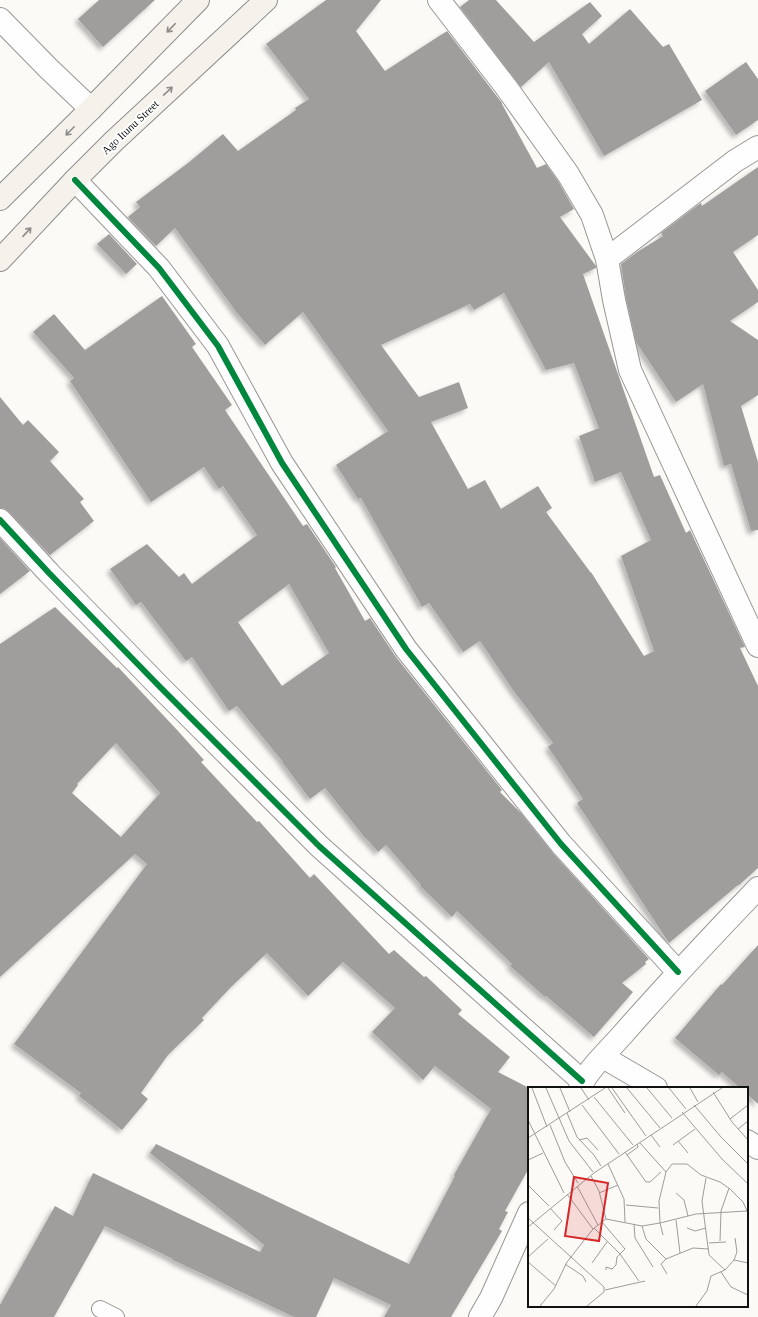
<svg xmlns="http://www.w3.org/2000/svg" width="758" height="1317" font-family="'Times New Roman',serif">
  <defs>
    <filter id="shadow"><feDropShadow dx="-3.5" dy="3.5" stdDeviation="2" flood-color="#0004"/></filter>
  </defs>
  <rect width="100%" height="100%" fill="#fcfaf7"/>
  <g fill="#a09e9c" fill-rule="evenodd" filter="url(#shadow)">
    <polygon points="99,0 155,0 103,47 78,19"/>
    <path d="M326,0H381L356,31L385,71L447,31L502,103V104L537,168L546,164L558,181L574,209L560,217L596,266V268L583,274L654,477L660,475L686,533L690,530L745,647L740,648L758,686V868L739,885H738L669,943L577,803L583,799L548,747L553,743L513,690L480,641L463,652L429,603L422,607L361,498L358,499L336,465L388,431L303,312L265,345L237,313L175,228L156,246L128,217L140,207L136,202L188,163L223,134L238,151L296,110L295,108L309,99L266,44ZM504,293L546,370L574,363L599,428L579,436L595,482L621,472L651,540L621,556L654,651L644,656L591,572V573L546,512L552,508L538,486L501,509L485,480L468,489L431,422L468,408L459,382L419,397L381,345L470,304L474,310Z"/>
    <polygon points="469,0 496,0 534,42 590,2 602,16 582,34 589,44 630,9 663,47 669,44 702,100 604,156 549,62 521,87 460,7"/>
    <polygon points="746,62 758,79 758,120 736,135 705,91"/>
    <polygon points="758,167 758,235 733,252 758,290 758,302 730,321 758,340 758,395 741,406 758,462 758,530 751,531 731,464 724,466 703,384 676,402 636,342 626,298 621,264 637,252 663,236 661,233 698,205 701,203 702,206"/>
    <polygon points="109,234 137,264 126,274 97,244"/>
    <path d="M162,296L196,344L192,347L232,405L225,410L303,526L307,524L336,567L335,568L365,621L370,618L396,657L502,790L500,792L521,813L552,852L649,959L645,962L646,964L622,983L633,992L594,1037L546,996L545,997L510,966L512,964L457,911L452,917L420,886L421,885L386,845L378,852L366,838H365L325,788L310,799L282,762H283L237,706L229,711L192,657L186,661L141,602L136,605L110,569L147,544L179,577L184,573L192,584L257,535L223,486L219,489L204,467L151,502L70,381L74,378L33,332L54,314L85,350ZM289,584L329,653L282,686L238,622Z"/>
    <polygon points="0,397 23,425 28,420 59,452 50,461 84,499 80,502 94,521 50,555 9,512 4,508 0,508"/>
    <polygon points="0,538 30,571 0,594"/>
    <path d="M55,607L117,668L118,667L178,731L204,760L201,762L257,822L259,821L310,878L314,874L389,954L394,950L424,977L426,976L462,1010L458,1014L510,1057L498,1072L529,1088V1168L505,1211L508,1212L499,1229L502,1231L451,1317H384L391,1305L334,1278L316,1317H294L173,1260V1259L105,1226L54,1317H0V1305L55,1206L73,1216L93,1173L260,1252L264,1245L150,1153L156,1144L409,1264L455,1176L454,1175L491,1109L435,1066L423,1080L372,1032L395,1008L343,962L308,996L267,953L231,987L202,1018L204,1020L168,1055L141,1093L148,1099L122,1130L79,1096L81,1093L14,1044L147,864L135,854L0,977V644ZM116,743L160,793L121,837L72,793L78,785L77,784Z"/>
    <polygon points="758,945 758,1104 747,1094 747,1088 740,1088 722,1072 719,1075 675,1038 721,984 722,985"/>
  </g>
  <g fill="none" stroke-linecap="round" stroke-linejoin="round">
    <defs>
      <polyline id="service" points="100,1309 116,1317"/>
      <g id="minor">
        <polyline points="439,0 506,87 568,174 592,215 607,259 614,300 630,370 758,646"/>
        <polyline points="0,19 48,68 91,109"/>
        <polyline points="75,180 159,268 218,346 282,463 406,649 561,844 678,972"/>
        <polyline points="607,259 735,161 758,147"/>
        <polyline points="0,520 49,573 160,687 319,846 582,1081"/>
        <polyline points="603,1057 656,1088"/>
        <path d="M580,1088C586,1071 611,1048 623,1034C667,984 712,936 758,888"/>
        <polyline points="747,1141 758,1148"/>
        <polyline points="480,1317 491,1298 529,1213"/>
      </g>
      <g id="secondary">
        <polyline points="0,199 91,109 198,0"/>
        <polyline points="0,260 75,180 114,141 266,0"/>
      </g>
    </defs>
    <use href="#service" stroke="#979695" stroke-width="18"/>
    <use href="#minor" stroke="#979695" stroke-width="24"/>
    <use href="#secondary" stroke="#8d8d8b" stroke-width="24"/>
    <use href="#service" stroke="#fffefe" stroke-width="16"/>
    <use href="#minor" stroke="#fffefe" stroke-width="22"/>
    <use href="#secondary" stroke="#f5f2ec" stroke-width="22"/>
    <defs>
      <g id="cycleway">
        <polyline points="75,180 159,268 218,346 282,463 406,649 561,844 678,972"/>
        <polyline points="0,520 49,573 160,687 319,846 582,1081"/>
      </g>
    </defs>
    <use href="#cycleway" stroke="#fff" stroke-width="8"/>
    <use href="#cycleway" stroke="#00873e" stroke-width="6"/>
  </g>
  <defs><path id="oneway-shaft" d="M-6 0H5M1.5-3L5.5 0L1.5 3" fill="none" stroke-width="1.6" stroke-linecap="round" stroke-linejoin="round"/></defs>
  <g stroke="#8e8d89">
    <use href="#oneway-shaft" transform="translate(171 28) rotate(134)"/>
    <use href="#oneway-shaft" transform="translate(168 91) rotate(-43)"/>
    <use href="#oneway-shaft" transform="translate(70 131) rotate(135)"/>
    <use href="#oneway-shaft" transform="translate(27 232) rotate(-47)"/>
  </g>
  <g text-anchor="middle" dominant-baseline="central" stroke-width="4" stroke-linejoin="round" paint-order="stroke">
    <g font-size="11" fill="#111" stroke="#fff">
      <text transform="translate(130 127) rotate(-43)">Ago Itunu Street</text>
    </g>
  </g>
  <g transform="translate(528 1087)">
    <rect width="220" height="220" fill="#fcfaf7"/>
    <path fill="none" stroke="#9e9d9b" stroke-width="1" d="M4,1L19,40M18,1L41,54L65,85M32,1L42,25M53,1L61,13M80,1L97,26M84,1L118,49M99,1L132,41M119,1L144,31M141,1L158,22M162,1L170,15M185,5L204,35L220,53M66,10L105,58M54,18L91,67M166,18L193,50L220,77M154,25L194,72L220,97M39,26L49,50L66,68L73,79M202,32L220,18M0,33L36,106M22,38L37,75L50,96M210,42L220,34M123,48L132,60M0,51L77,1M51,53L59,51L70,63M150,54L160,66M145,58L167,42M97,65L118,95H122L133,85M99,68L110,60L109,57M0,73L15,66M80,77L96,112L97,135M138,85L144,77H159L173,88L192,95L202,102L215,115L220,126M63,89L71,104L78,132M178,91L174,114L181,168L197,183M0,98L21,119M49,99L70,138M71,106L90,98M148,106L156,113L160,129M39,107L65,142M98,118L130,121M22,121L34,134L26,143M0,131L76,200V205L59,219M148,133L152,166M74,135L97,162L89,170L88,178L84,182L78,180V183M132,136L168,127L219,124M132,136L135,148M106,137L107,151L125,180M114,139L118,152L138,172M0,140L66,86L194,1M66,141L92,167L111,194M159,141L167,144L178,141M192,154L193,124L201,101M181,156L198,155M0,170L20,152M206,173L209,165L207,151M0,175L28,199M64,176L79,155M37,177L55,189L58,195M193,185L203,200L220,208M139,187L133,177L138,172L165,161L181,162M77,203L117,194M12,219L26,202L39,175L65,142L78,132L114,139L132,136L131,114L138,85L112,56M168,219L179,204L183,189L197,183L206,173L220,176"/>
    <path fill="#d62828" fill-opacity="0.15" stroke="#d62828" stroke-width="2" d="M46,90L80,96L71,154L37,149Z"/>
    <rect width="220" height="220" fill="none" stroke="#111" stroke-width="2"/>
  </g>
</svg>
